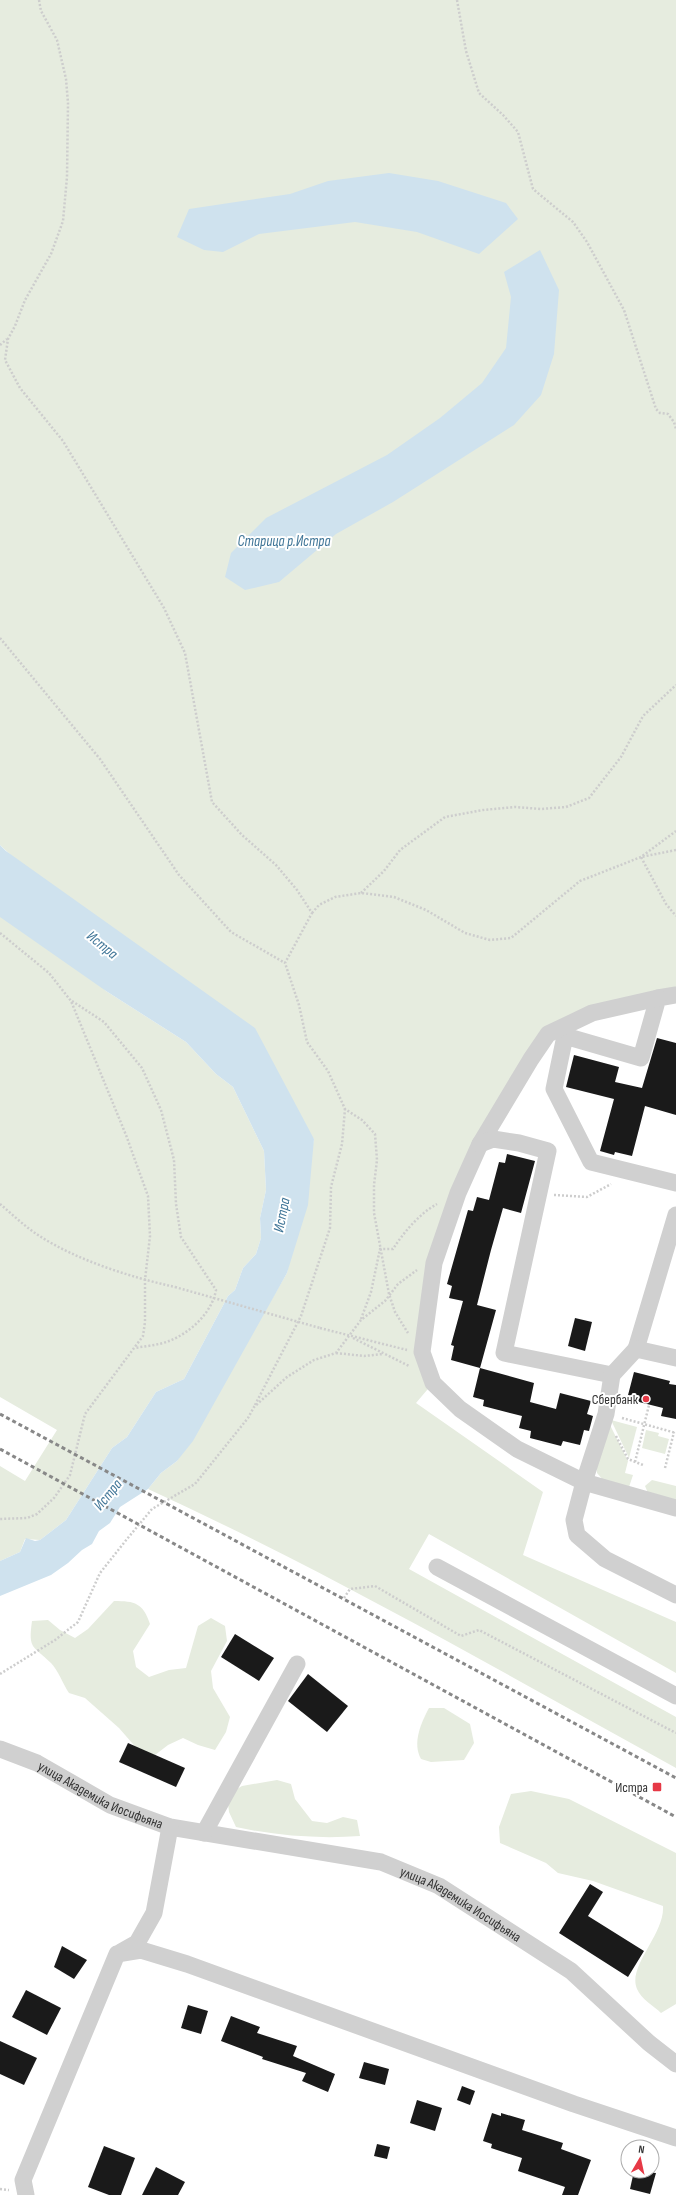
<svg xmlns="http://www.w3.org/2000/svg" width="676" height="2195" font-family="'Sofia Sans Condensed',sans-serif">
  <rect width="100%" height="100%" fill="#fff"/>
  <g fill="#e6ecdf">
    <path d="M0,0H676V995L548,1034L458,1193L422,1352L433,1383L416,1403L543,1492L523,1555L676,1622V1673L429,1534L409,1569L676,1717V1768C502,1672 329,1572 148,1489L161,1473L177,1461L287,1273L314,1139L0,845Z"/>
    <polygon points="0,893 106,991 186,1042 216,1074 233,1087 264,1151 266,1190 260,1218 261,1238 256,1254 243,1268 235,1290 228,1296 184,1379 156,1392 127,1437 112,1448 66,1520 40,1540 25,1539 20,1552 0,1561 0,1466 25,1481 57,1430 0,1397"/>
    <polygon points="611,1420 637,1427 629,1458"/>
    <polygon points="609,1423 628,1461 625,1473 633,1475 629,1487 604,1481 597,1473 596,1461"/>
    <polygon points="646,1430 659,1433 658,1436 669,1439 665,1454 642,1448"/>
    <polygon points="652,1480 676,1486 676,1500 648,1493 645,1486"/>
    <path d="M114,1601C135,1601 143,1603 150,1624L133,1651L136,1667L149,1677L169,1670L186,1668L198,1626L211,1618L225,1626L227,1641L211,1671L213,1688L230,1717L226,1732L215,1750L198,1745L183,1738L168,1745L155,1755L139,1751L119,1728L85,1698L69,1693C63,1684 58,1670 51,1663C33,1645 28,1650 32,1621L48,1620L60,1630L75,1638L88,1629Z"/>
    <path d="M429,1708H444L470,1724L474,1743L464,1760L431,1762L421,1759C412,1743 421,1723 429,1708Z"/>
    <path d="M277,1780L291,1784L295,1799L312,1821L327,1823L343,1817L357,1820L360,1836C320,1839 276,1836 236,1827L229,1812L227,1795L242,1786Z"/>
    <path d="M531,1791L569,1799L676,1853V2004L661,2013C654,2006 641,1999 637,1989C627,1966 665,1934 663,1906L593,1881L558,1873L546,1863L500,1843L499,1827L511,1794Z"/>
  </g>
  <g fill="#cfe2ee">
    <polygon points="389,173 438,181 506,203 518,219 479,254 417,232 355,222 259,234 223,252 204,250 177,237 189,209 290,194 328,181"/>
    <polygon points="540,250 559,290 554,354 541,395 514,425 393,502 336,534 279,582 245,590 225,577 231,553 266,518 387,455 440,418 482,383 506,348 511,297 504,272"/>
    <polygon points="0,845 6,851 255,1028 314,1139 308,1205 287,1273 193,1441 177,1461 161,1473 148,1489 120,1507 110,1523 99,1531 92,1544 82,1550 68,1563 51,1575 0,1596 0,1561 20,1552 26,1538 35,1541 40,1540 66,1520 112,1448 127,1437 156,1392 184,1379 228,1296 235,1290 243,1268 256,1254 261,1238 260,1218 266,1190 264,1151 233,1087 216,1074 186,1042 106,991 0,917"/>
  </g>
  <g fill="#1a1a1a">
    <polygon points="657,1038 676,1043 676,1115 645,1106 632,1156 615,1152 614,1155 600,1151 614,1099 566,1087 574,1055 619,1067 615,1082 642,1088"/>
    <polygon points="507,1154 535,1161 521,1213 503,1208 491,1250 477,1305 496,1310 480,1368 451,1360 454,1346 451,1345 463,1301 449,1298 452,1286 447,1284 468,1210 473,1211 477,1197 489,1200 499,1162 505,1163"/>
    <polygon points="575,1318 592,1322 585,1351 568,1346"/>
    <polygon points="480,1368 534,1383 530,1402 556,1409 560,1393 591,1401 587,1414 593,1416 589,1431 584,1430 580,1445 563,1441 561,1446 530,1438 531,1431 519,1428 522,1416 483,1406 484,1400 473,1397"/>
    <polygon points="634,1372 670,1381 669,1384 676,1385 676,1419 661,1416 663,1408 627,1399"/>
    <polygon points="235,1634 274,1658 259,1681 221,1657"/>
    <polygon points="308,1674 348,1706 327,1732 288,1701"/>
    <polygon points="128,1743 185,1768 176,1787 119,1762"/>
    <polygon points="590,1884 603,1892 588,1916 644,1951 628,1977 559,1933"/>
    <polygon points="62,1946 87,1960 74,1979 54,1967"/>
    <polygon points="26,1990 61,2008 47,2035 12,2017"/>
    <polygon points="188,2005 208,2011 201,2034 181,2028"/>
    <polygon points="231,2016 260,2027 257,2033 297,2046 293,2056 335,2074 328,2092 302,2081 306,2073 262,2059 263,2057 221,2041"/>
    <polygon points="0,2041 37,2058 24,2085 0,2074"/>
    <polygon points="364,2062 389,2069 385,2085 359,2078"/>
    <polygon points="462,2086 475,2091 470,2105 457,2100"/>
    <polygon points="417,2100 442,2108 435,2131 410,2123"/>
    <polygon points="492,2113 501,2116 501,2113 525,2120 522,2130 563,2143 561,2149 591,2160 578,2195 562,2195 565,2187 518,2171 522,2158 491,2148 492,2144 483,2141"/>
    <polygon points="377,2144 390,2147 387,2159 374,2156"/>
    <polygon points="104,2146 135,2158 121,2195 109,2195 88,2187"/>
    <polygon points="156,2167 185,2182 178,2195 142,2195"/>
    <polygon points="634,2171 656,2173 650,2194 630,2189"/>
  </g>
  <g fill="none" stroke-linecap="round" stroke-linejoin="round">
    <g stroke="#cdcdcd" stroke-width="2.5" stroke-dasharray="2 2" stroke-linecap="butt">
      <polyline points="39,0 41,11 57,40 66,79 68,103 67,177 63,221 51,254 25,300 15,326 8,339 5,360 20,388 63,441 164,608 185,653 212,802 242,835 276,865 297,890 312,913 285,963 299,1005 307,1042 328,1071 345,1109 362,1120 375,1134 377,1160 374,1185 374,1213 389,1294 395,1312 408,1333"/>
      <polyline points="457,0 466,51 479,93 503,115 518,132 533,189 573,222 587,242 624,310 656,409 660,413 668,414 674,422 676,429"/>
      <polyline points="0,345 7,339"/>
      <polyline points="0,638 100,759 179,875 231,932 285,963"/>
      <polyline points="676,850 641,857 666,904 676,916"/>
      <polyline points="361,893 384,871 400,850 445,817 483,810 515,807 541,809 566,807 589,798 621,757 643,716 676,685"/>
      <polyline points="312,913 319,905 335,897 361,893 394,897 426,910 465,933 490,940 511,938 580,881 641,857 676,831"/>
      <polyline points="0,933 49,973 71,1001 126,1135 148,1196 150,1236 145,1280 145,1322 143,1336 85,1414 70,1475 54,1498 37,1514 27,1518 0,1519"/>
      <path d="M72,1001L104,1022L142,1068L161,1110L174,1160L176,1204L181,1237L216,1290C212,1313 190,1333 169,1341C159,1345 146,1346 135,1348"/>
      <polyline points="554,1195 587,1197 611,1184"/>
      <path d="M0,1204C12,1214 24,1226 38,1235C76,1260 130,1277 175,1287"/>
      <path d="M361,1319L371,1292L380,1249H393C404,1232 419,1214 437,1204"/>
      <polyline points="320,1328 407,1350"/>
      <polyline points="353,1338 409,1366"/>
      <polyline points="336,1353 364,1356 383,1354"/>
      <polyline points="255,1405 301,1316 330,1228 331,1187 342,1144 345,1109"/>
      <polyline points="622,1418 676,1433"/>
      <polyline points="616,1436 628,1459 643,1465"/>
      <polyline points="635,1462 649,1405"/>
      <polyline points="665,1468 674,1432"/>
      <polyline points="344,1598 350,1589 375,1586 461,1636 479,1630 676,1733"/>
      <polyline points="0,1674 55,1640 78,1622 100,1573 127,1539 152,1509 195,1484 248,1418 254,1407 287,1377 314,1360 336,1353 361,1320 385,1301 398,1284 417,1270"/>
      <polyline points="0,2189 9,2190"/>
    </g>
    <g stroke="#d0d0d0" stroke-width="17">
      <polyline points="676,995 658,998 641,1058 565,1036 554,1089 591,1162 676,1183"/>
      <polyline points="658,998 592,1013 548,1034 531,1059 480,1144 458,1193 434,1263 422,1352 433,1383 460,1409 517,1449 584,1482 676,1508"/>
      <polyline points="480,1144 493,1139 519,1143 548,1151 504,1353 612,1375"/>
      <polyline points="636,1349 676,1215"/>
      <polyline points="676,1358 636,1349 612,1375 606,1414 584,1482 574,1520 577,1535 605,1559 676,1595"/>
      <polyline points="437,1567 676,1696"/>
      <path id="s1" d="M0,1749L37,1763L110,1805L170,1827L381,1862L439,1886L571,1971L649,2043L676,2064"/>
      <polyline points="204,1833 297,1664"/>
      <polyline points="121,1952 137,1943 154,1913 170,1827"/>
      <polyline points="26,2195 23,2180 117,1954 141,1950 187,1964 574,2104 676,2138"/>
    </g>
    <g stroke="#888" stroke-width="3" stroke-dasharray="4 3" stroke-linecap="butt">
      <polyline points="0,1414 676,1778"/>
      <polyline points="0,1449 676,1817"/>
    </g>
    <polyline stroke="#cdcdcd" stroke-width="2.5" stroke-dasharray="2 2" stroke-linecap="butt" points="175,1287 320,1328"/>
  </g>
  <g fill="#e63946" stroke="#fff" stroke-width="1.5">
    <circle cx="646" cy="1399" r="4"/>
    <rect x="652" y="1782" width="10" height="10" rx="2"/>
  </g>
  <g text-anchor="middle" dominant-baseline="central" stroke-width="4" stroke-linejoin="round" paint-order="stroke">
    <g font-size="14" fill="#333" stroke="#fff" text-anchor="end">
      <text x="638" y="1399">Сбербанк</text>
      <text x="648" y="1787">Истра</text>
    </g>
    <g font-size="14" fill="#333" stroke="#fff">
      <text stroke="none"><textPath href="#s1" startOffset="111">улица Академика Иосифьяна</textPath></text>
      <text stroke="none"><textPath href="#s1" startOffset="492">улица Академика Иосифьяна</textPath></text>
    </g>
    <g font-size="15" font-style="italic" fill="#3f7597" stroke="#fff">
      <text x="284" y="541">Старица р.Истра</text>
      <text transform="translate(102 945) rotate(39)">Истра</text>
      <text transform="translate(282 1215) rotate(-79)">Истра</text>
      <text transform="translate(108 1495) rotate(-51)">Истра</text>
    </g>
  </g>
  <g transform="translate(640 2159) rotate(9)"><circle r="19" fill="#ffffff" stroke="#adadad"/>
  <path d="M0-3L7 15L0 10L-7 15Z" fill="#e63946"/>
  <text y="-6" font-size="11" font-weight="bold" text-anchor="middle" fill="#333333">N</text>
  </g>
</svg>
